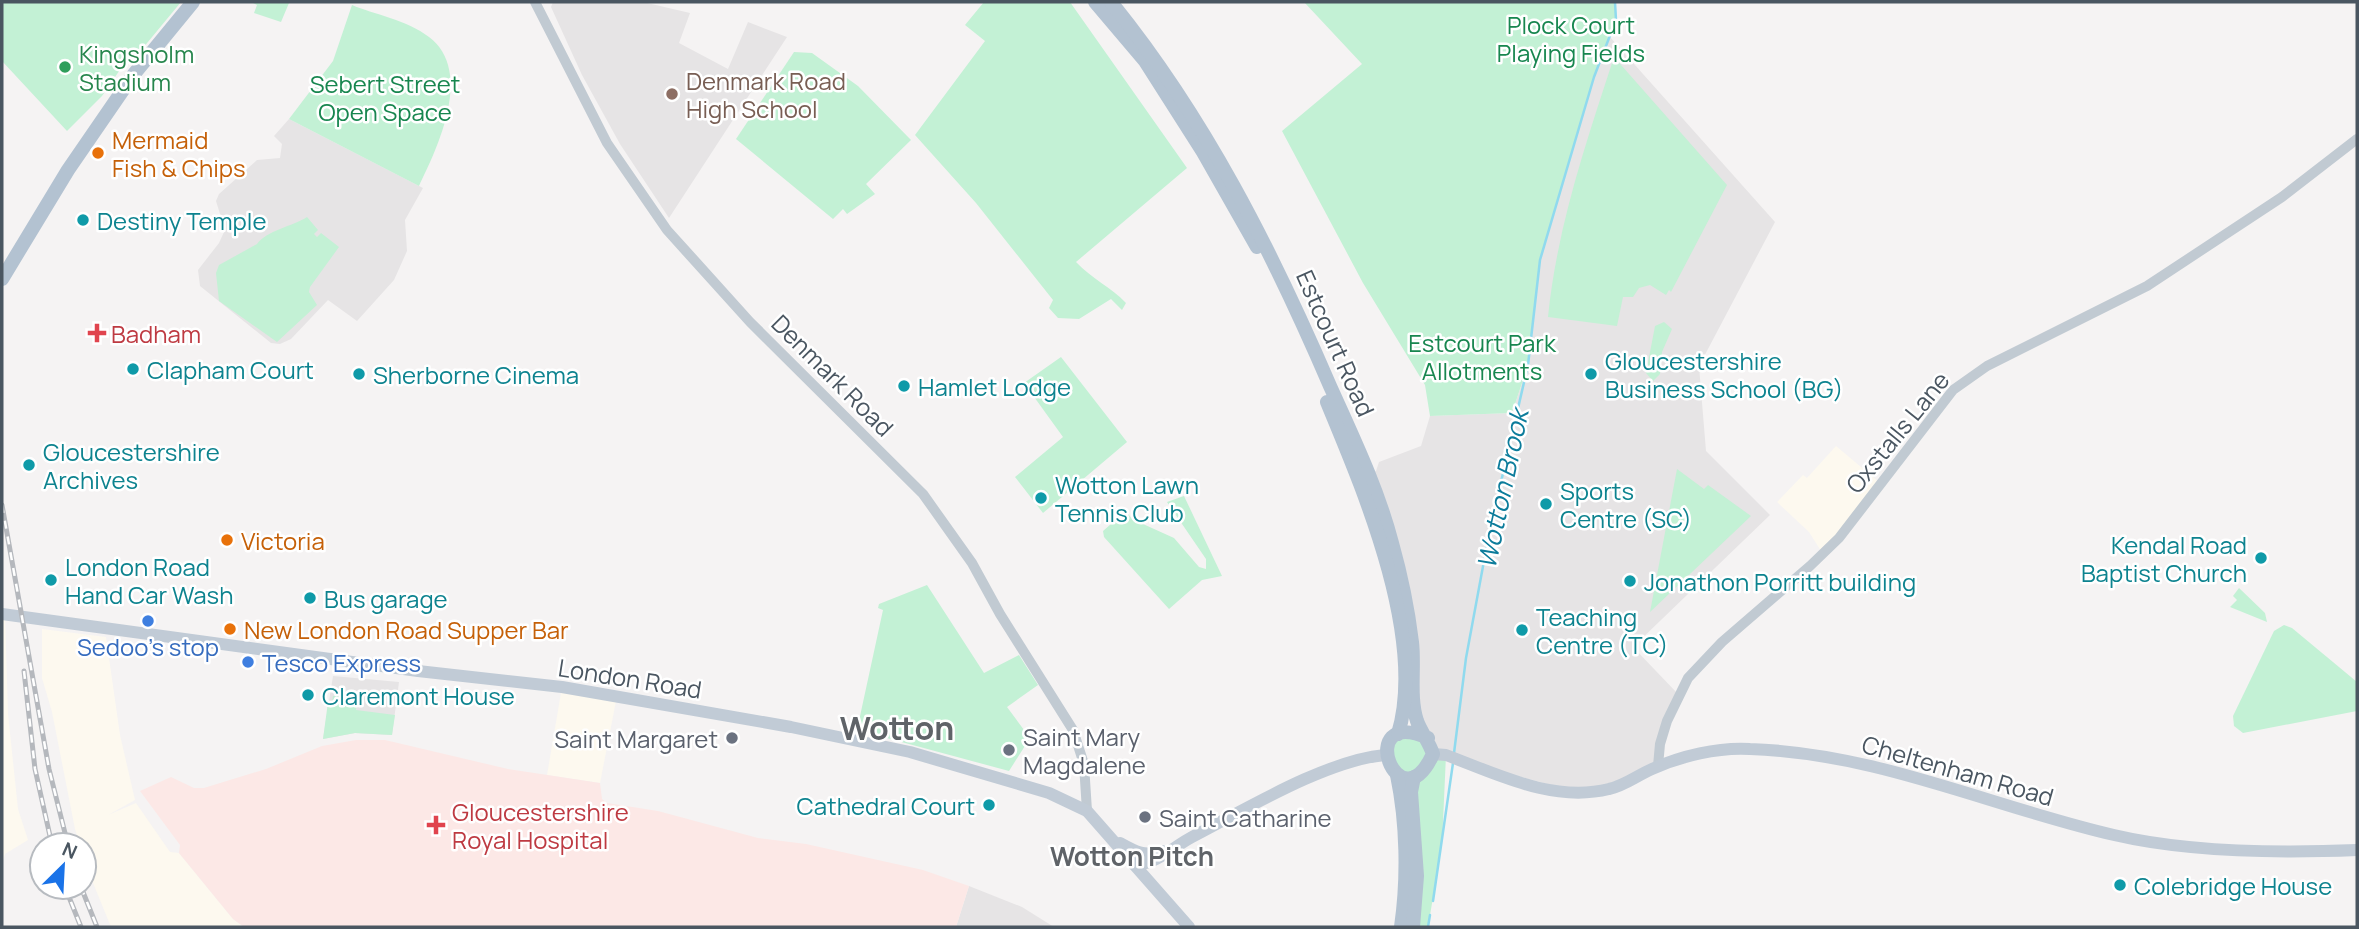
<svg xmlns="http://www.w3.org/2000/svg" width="2359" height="929" font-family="Manrope,sans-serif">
  <rect width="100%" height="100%" fill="#f5f3f3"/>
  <g fill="#fdf9ef">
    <polygon points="1836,446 1880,483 1823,554 1809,532 1777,502 1803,475 1807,478"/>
    <polygon points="2,614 5,615 8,714 18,809 28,840 5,854 2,864"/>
    <polygon points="42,629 106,637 120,735 135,800 108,815 136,803 170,852 179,853 233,919 244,927 111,927 91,878 84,857 84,845 80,845 75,829 52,712 42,678"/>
    <polygon points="562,687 617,696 600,783 547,775"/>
  </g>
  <g fill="#e6e4e5">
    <polygon points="553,2 643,2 690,13 679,43 728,69 748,22 787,37 669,218 620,144 582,75 551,7"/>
    <polygon points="1610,37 1775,222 1699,366 1706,451 1770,515 1633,647 1678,694 1658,766 1582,793 1433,754 1417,720 1369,475 1376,471 1379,462 1421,446 1430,416 1512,413 1528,365 1540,260 1594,77"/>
    <polygon points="289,119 423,188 405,220 407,251 394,280 357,321 328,300 291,339 280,344 271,343 200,286 198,270 219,243 225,230 216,201 219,194 257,160 280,158 282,144 274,136"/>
    <polygon points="333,676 399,682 392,735 355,733 323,739"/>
    <polygon points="969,886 1022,907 1054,927 956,927"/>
  </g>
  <polygon fill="#fce8e6" points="356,740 385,740 508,769 600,783 602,799 607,803 658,811 758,838 806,844 923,870 969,886 956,927 244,927 233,919 179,853 180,845 140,791 171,777 194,788 204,788 266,769 322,746"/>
  <g fill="#c3f1d5">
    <polygon points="2,2 181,2 133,60 126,61 102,96 67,131 2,61"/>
    <polygon points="251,2 286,2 289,3 281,22 254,13 257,5"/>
    <path d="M984,2H1070L1187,168L1076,262C1092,279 1111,287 1126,303L1122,310L1111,299L1079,319L1058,318L1049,308L1053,300L976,203L915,135L985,41L965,25Z"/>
    <polygon points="1304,2 1615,2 1616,20 1594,77 1540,260 1528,365 1512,413 1430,416 1425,385 1363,283 1282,131 1362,64"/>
    <path d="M352,5C373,14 407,20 429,37C474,71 438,147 419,186L289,119L333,61Z"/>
    <polygon points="794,52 812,53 858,86 911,140 866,184 875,194 847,214 843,209 833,219 736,139"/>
    <path d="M1614,57L1727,185L1671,292L1669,290L1666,295L1650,285L1639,288L1633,297H1623L1617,326L1548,317C1557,227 1586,143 1614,57Z"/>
    <path d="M307,217L318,230L314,234L317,237L321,233L339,247L310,287L309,292L317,305L277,342L219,301L216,273L219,265L257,244C266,231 293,226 307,217Z"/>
    <polygon points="1664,322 1672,329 1662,352 1660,374 1653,381 1646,373 1655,326"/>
    <polygon points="1061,357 1127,442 1043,513 1015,477 1063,437 1024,383"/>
    <polygon points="1677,469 1704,489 1708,485 1751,516 1650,612"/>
    <polygon points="1184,496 1222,576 1202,580 1169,609 1104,537 1103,531 1126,511 1132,519 1174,538 1199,567 1206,569 1206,559 1167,502"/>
    <polygon points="927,585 984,673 1019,655 1038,685 1007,707 1030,738 1009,771 857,730 883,610 878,608 879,604"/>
    <polygon points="2239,588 2265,613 2267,622 2230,607 2237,600 2233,596"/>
    <polygon points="2284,625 2292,628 2357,682 2357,711 2243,733 2234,726 2233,716 2274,631"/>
    <polygon points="333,696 357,698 356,710 395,715 392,735 355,733 323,739 328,702 332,702"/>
    <polygon points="1412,731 1433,754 1446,755 1442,844 1428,927 1413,927 1397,775 1389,743"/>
  </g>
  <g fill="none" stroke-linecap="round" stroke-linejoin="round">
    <g stroke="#90daee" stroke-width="2.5">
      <polyline points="1454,753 1466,658 1489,534 1528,365 1540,260 1594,77 1616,20 1615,2"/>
      <polyline points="1433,901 1453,763"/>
      <polyline points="1428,927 1430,915"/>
    </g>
    <g stroke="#c1cad2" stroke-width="10">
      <polyline points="535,2 607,143 667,230 750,322 923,494 972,563 1000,614 1073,730 1084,764 1087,811"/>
      <polyline points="1658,766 1660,744 1667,721 1688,678 1722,642 1810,566 1839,538 1953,390 1987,366 2147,286 2282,197 2357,139"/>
    </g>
    <g stroke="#c1cbd6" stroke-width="12">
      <polyline points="2,614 418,671 562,687 791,727 910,752 1049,793 1087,811 1189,927"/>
      <path d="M1433,754L1446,755C1497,774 1553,803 1609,789C1624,786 1638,775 1652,769C1681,756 1718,747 1750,749C1878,753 1992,807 2114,835C2186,852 2284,853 2357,850"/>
      <path d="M1120,843C1136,852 1145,857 1162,851"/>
      <path d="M1135,865C1157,864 1173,847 1192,837C1246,809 1327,760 1385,755"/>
    </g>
    <g stroke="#b3c2d1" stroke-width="14">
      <polyline points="1095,2 1145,61 1203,152 1257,247"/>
      <path d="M1111,2C1205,118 1271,249 1330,386C1353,437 1378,489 1392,543C1401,575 1408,609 1412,642C1415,667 1409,697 1417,721C1421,732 1429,742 1433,754C1399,829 1352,705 1428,738"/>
      <polyline points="2,279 68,170 134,74 193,2"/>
      <path d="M1327,402C1364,491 1427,638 1398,734"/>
      <path d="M1397,775C1407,823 1408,878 1401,927"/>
      <polyline points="1413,927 1417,876 1411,792 1414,777"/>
    </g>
    <defs>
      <g id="rail">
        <polyline points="2,505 49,769 68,845"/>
        <polyline points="24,671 35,769 52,845"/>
        <polyline points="65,887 81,927"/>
        <polyline points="81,887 97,927"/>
      </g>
    </defs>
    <use href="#rail" stroke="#b5b8bd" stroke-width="5"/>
    <use href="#rail" stroke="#fff" stroke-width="2.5" stroke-dasharray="8" stroke-linecap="butt"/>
  </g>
  <circle fill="#2e9e5b" stroke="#fff" stroke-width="2.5" cx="65" cy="67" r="7"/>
  <circle fill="#8d6e63" stroke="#fff" stroke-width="2.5" cx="672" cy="94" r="7"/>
  <g fill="#e8710a" stroke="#fff" stroke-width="2.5">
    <circle cx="98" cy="153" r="7"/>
    <circle cx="227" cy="540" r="7"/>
    <circle cx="230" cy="629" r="7"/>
  </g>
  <g fill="#0f9aa8" stroke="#fff" stroke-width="2.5">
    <circle cx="83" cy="220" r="7"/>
    <circle cx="133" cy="369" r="7"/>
    <circle cx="359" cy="374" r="7"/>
    <circle cx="1591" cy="374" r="7"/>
    <circle cx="904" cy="386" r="7"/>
    <circle cx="29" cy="465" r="7"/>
    <circle cx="1041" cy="498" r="7"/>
    <circle cx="1546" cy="504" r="7"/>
    <circle cx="2261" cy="558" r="7"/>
    <circle cx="51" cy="580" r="7"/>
    <circle cx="1630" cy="581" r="7"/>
    <circle cx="310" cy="598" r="7"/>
    <circle cx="1522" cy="630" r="7"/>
    <circle cx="308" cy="695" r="7"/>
    <circle cx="989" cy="805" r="7"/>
    <circle cx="2120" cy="885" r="7"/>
  </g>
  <g fill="#e0444e" stroke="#fff" stroke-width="2.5">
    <path d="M93.5 322.5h7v7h7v7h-7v7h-7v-7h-7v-7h7z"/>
    <path d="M432.5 814.5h7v7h7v7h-7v7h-7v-7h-7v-7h7z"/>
  </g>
  <g fill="#3f7fe0" stroke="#fff" stroke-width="2.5">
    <circle cx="148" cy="621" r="7"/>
    <circle cx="248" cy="662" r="7"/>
  </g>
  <g fill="#6b7280" stroke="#fff" stroke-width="2.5">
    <circle cx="732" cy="738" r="7"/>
    <circle cx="1009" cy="750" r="7"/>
    <circle cx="1145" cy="817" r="7"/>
  </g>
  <g text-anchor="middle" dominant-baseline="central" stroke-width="5" stroke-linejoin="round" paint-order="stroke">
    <g font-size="24" fill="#17864f" stroke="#fff">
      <text x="1571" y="24">Plock Court<tspan x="1571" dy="28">Playing Fields</tspan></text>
      <text x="385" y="83">Sebert Street<tspan x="385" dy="28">Open Space</tspan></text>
      <text x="1482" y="342">Estcourt Park<tspan x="1482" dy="28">Allotments</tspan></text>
    </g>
    <g font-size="24" fill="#27864d" stroke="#fff" text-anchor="start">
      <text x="79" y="53">Kingsholm<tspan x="79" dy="28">Stadium</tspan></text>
    </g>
    <g font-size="24" fill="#785e54" stroke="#fff" text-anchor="start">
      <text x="686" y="80">Denmark Road<tspan x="686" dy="28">High School</tspan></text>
    </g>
    <g font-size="24" fill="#c56008" stroke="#fff" text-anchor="start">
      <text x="112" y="139">Mermaid<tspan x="112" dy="28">Fish &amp; Chips</tspan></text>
      <text x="241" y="540">Victoria</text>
      <text x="244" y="629">New London Road Supper Bar</text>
    </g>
    <g font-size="24" fill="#0d838f" stroke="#fff" text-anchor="start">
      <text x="97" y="220">Destiny Temple</text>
      <text x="1605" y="360">Gloucestershire<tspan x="1605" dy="28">Business School (BG)</tspan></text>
      <text x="147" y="369">Clapham Court</text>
      <text x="373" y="374">Sherborne Cinema</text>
      <text x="918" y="386">Hamlet Lodge</text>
      <text x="43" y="451">Gloucestershire<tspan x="43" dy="28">Archives</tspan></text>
      <text x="1055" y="484">Wotton Lawn<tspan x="1055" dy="28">Tennis Club</tspan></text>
      <text x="1560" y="490">Sports<tspan x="1560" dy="28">Centre (SC)</tspan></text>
      <text x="2247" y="544" text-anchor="end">Kendal Road<tspan x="2247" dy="28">Baptist Church</tspan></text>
      <text x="65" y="566">London Road<tspan x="65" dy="28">Hand Car Wash</tspan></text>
      <text x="1644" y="581">Jonathon Porritt building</text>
      <text x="324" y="598">Bus garage</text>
      <text x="1536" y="616">Teaching<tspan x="1536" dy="28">Centre (TC)</tspan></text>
      <text x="322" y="695">Claremont House</text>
      <text x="975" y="805" text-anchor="end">Cathedral Court</text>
      <text x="2134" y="885">Colebridge House</text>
    </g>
    <g font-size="24" fill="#be3a42" stroke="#fff" text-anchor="start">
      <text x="111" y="333">Badham</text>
      <text x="452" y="811">Gloucestershire<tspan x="452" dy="28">Royal Hospital</tspan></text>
    </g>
    <g font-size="24" fill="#4a5661" stroke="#fff">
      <text transform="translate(1336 343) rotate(66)">Estcourt Road</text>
      <text transform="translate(833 375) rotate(45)">Denmark Road</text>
      <text transform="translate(1897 432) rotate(-51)">Oxstalls Lane</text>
      <text transform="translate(630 678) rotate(9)">London Road</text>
      <text transform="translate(1958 770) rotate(16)">Cheltenham Road</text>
    </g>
    <g font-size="24" fill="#366cbe" stroke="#fff">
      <text x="148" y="646">Sedoo's stop</text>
      <text x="262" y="662" text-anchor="start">Tesco Express</text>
    </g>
    <g font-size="24" fill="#5b616d" stroke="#fff" text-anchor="start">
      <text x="1023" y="736">Saint Mary<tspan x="1023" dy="28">Magdalene</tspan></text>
      <text x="718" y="738" text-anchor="end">Saint Margaret</text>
      <text x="1159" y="817">Saint Catharine</text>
    </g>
    <g font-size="26" font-style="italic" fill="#0c7c9b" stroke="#fff">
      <text transform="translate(1502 489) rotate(-78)">Wotton Brook</text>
    </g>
    <g font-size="26" font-weight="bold" fill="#5f6368" stroke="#fff">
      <text x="1132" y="856">Wotton Pitch</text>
    </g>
    <g font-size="32" font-weight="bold" fill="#5f6368" stroke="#fff">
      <text x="897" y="728">Wotton</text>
    </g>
  </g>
  <rect width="2359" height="929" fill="none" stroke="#4a5661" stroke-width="7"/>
  <g transform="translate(63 866) rotate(24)"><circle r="33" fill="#ffffff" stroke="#b7bbc0" stroke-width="2"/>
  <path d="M0-5L12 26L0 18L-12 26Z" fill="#1a73e8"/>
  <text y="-10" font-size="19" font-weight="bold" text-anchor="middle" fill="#4a5661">N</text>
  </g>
</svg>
